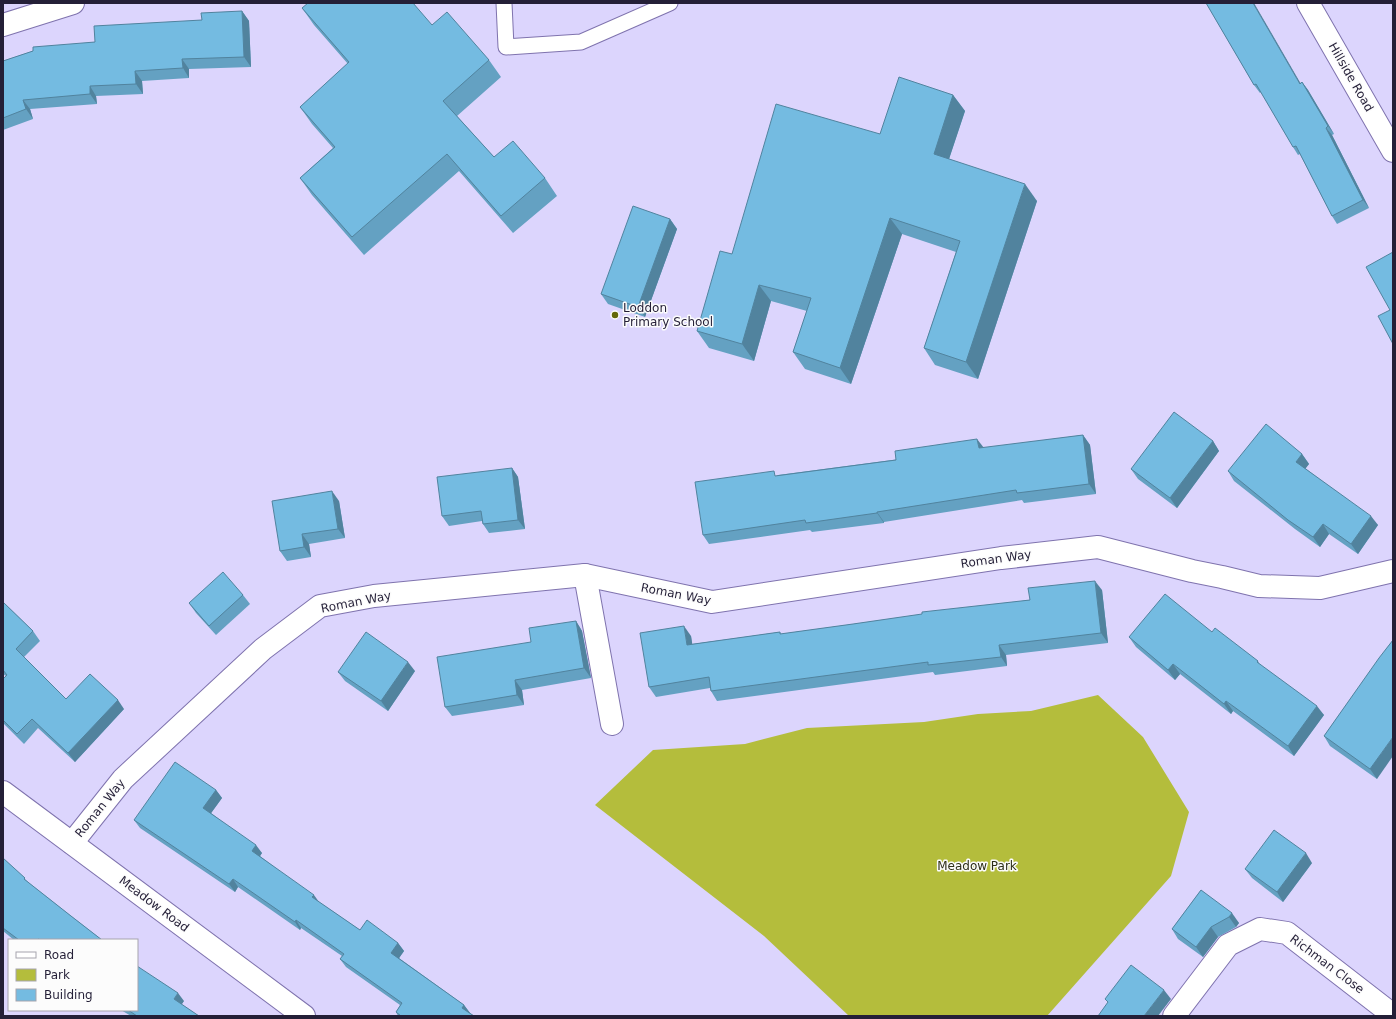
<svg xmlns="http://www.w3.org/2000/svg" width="1396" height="1019" font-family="'DejaVu Sans',sans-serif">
  <rect width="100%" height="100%" fill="#dcd5fd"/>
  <polygon fill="#b4bd3c" points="1098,695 1143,737 1189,812 1171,876 1047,1016 849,1016 764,936 595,805 653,750 745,744 807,728 924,722 978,714 1031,711"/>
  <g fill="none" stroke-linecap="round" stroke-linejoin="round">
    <defs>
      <polyline id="lane" points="504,3 506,47 581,42 670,3"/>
      <g id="street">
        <polyline points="1308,3 1393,151"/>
        <polyline points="3,25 73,3"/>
        <polyline points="585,575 612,724"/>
        <polyline points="3,792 304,1016"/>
        <polyline points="72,843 123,779 263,649 320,606 374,596 585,575 712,602 1001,558 1098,547 1192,571 1222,577 1259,586 1320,588 1393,571"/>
        <polyline points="1174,1016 1228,945 1260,929 1287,933 1393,1015"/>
      </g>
    </defs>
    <use href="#lane" stroke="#7f73ae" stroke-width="17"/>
    <use href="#street" stroke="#7f73ae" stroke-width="24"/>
    <use href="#lane" stroke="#fff" stroke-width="15"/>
    <use href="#street" stroke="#fff" stroke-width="22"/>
  </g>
  <g fill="#64a1c2">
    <polygon points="1206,3 1300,83 1302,82 1308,90 1334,134 1332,135 1369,208 1337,224 1332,216 1300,154 1298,155 1293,147 1261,92 1260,93 1254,85"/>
    <polygon points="302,8 432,25 489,60 501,77 457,116 494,157 545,178 557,196 513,233 459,171 364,255 312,195 300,178 333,148 312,124 300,107 348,64 314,25"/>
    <polygon points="242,11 249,21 251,67 189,69 189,78 142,81 143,94 96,96 97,104 30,109 33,119 3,130 3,61 33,51 95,42 202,20"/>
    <polygon points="953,95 965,111 949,159 1037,201 978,379 935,365 924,348 956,252 902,234 851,384 805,369 793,352 807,311 771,301 754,361 709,348 697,331 880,134"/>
    <polygon points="670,219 677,229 645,317 608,304 601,294"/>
    <polygon points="1083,435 1090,445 1096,494 1024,503 1022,500 884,522 884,523 812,532 810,530 709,544 703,535 778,475"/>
    <polygon points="1213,441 1219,451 1177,508 1138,479 1131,469"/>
    <polygon points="1302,454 1309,464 1305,468 1378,525 1358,554 1329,534 1320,547 1295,529 1234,481 1228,471"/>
    <polygon points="512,468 518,477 525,529 489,533 483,524 482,521 449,526 442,516"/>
    <polygon points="339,501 345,538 309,544 311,557 287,561 280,551"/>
    <polygon points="1102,590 1108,643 1006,655 1007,666 935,675 933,672 717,701 711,691 710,688 656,697 649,687 691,636 692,644 780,632 781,634"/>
    <polygon points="243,595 250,604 216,635 196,613 189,603"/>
    <polygon points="3,602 33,631 40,641 24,657 66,699 124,709 75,762 38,728 24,744 3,723 3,679 6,676 3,674"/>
    <polygon points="576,621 582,631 591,678 522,690 524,705 452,716 445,707 531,642"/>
    <polygon points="1212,632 1258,661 1260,665 1324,715 1294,756 1233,711 1231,714 1180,674 1175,680 1136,647 1129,637"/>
    <polygon points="1393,640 1377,779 1330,746 1324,736"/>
    <polygon points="415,671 388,711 345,681 338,672"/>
    <polygon points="216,790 222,798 211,813 262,853 260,856 319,902 360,930 398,943 404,951 399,958 464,1005 470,1013 474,1016 398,1016 396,1012 400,1005 346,967 340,959 342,956 301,928 300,930 238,887 235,892 140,828 134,820"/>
    <polygon points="3,858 29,883 71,916 102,940 14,940 3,931"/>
    <polygon points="1312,863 1283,902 1252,878 1245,869"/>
    <polygon points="1201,890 1239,923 1236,927 1218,937 1203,957 1178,939 1172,929"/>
    <polygon points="184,1001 181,1004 199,1016 131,1016 121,1010 137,1010"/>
  </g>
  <g fill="#51839e">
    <polygon points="1253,3 1254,3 1305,91 1300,84"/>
    <polygon points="242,11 249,21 251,67 244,57"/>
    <polygon points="182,59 189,69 189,78 183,68"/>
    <polygon points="135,71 142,81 143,94 136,84"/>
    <polygon points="1302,82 1308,90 1334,134 1328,126"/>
    <polygon points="90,86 96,96 97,104 90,94"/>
    <polygon points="953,95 965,111 945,171 934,154"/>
    <polygon points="23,100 30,109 33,119 26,109"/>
    <polygon points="1326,128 1332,135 1369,208 1363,200"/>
    <polygon points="1025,184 1037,201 978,379 966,362"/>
    <polygon points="890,218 902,234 851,384 840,368"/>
    <polygon points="670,219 677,229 645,317 638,307"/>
    <polygon points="759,285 771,301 754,361 742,344"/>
    <polygon points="1083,435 1090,445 1096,494 1089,484"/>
    <polygon points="977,439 984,448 979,448"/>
    <polygon points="1213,441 1219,451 1177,508 1170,498"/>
    <polygon points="1302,454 1309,464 1303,472 1296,462"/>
    <polygon points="512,468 518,477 525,529 518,520"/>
    <polygon points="332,491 339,501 345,538 338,529"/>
    <polygon points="877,512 884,522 884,523 877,513"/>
    <polygon points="1371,516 1378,525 1358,554 1351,544"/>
    <polygon points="1323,524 1329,534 1320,547 1313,537"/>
    <polygon points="302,534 309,544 311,557 304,547"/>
    <polygon points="1095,581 1102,590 1108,643 1101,633"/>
    <polygon points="576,621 582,631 591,678 584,668"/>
    <polygon points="684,626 691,636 694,655 687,645"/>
    <polygon points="999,645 1006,655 1007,666 1001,657"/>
    <polygon points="408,662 415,671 388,711 381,701"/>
    <polygon points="1173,664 1180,674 1175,680 1168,670"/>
    <polygon points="515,680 522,690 524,705 517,695"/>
    <polygon points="118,700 124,709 75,762 68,753"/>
    <polygon points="1226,701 1233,711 1231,714 1224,704"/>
    <polygon points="1317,706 1324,715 1294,756 1288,746"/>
    <polygon points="1393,737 1393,756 1377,779 1370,769"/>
    <polygon points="216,790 222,798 209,816 203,808"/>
    <polygon points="256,845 262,853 258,859 252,851"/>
    <polygon points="1306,853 1312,863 1283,902 1277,892"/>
    <polygon points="233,879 238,887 235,892 229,884"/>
    <polygon points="314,895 319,902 312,897"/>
    <polygon points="1232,913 1239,923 1236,927 1229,917"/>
    <polygon points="296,920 301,928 300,930 295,922"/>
    <polygon points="1211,927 1218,937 1203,957 1196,947"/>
    <polygon points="398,943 404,951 397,961 391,953"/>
    <polygon points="1164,990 1171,999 1158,1016 1144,1016"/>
    <polygon points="178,993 184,1001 180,1007 174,999"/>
    <polygon points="464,1005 470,1013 468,1016 462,1008"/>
  </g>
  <g fill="#74bbe1" stroke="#51839e">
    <polygon points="308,3 413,3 432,25 447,12 489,60 443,101 494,157 513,141 545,178 501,216 447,154 352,237 300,178 335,147 300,107 349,62 302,8"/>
    <polygon points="1206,3 1253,3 1300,84 1302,82 1328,126 1326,128 1363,200 1332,216 1296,146 1293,147 1256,84 1254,85"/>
    <polygon points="242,11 244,57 182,59 183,68 135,71 136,84 90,86 90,94 23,100 26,109 3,118 3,61 33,51 33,47 95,42 94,26 202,20 201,13"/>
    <polygon points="899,77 953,95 934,154 1025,184 966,362 924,348 960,241 890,218 840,368 793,352 811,298 759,285 742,344 697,331 720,251 732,254 776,104 880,134"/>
    <polygon points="633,206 670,219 638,307 601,294"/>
    <polygon points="1393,252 1393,344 1378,316 1390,310 1366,267"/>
    <polygon points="1174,412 1213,441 1170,498 1131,469"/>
    <polygon points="1266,424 1302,454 1296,462 1371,516 1351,544 1323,524 1313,537 1288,520 1228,471"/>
    <polygon points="1083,435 1089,484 1017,493 1016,490 877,512 877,513 806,523 805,520 703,535 695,482 774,471 775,476 896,460 895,451 977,439 979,448"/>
    <polygon points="512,468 518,520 483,524 481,511 442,516 437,477"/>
    <polygon points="332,491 338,529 302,534 304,547 280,551 272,501"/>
    <polygon points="223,572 243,595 209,626 189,603"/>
    <polygon points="1095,581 1101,633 999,645 1001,657 928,665 928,662 711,691 709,677 649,687 640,633 684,626 687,645 780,632 780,634 853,624 922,614 922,612 1030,600 1028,588"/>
    <polygon points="1165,594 1212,632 1215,628 1258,661 1257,662 1317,706 1288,746 1226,701 1224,704 1173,664 1168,670 1129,637"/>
    <polygon points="3,602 33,631 16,649 66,699 90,674 118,700 68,753 32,719 17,734 3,720 3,679 7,675 3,670"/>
    <polygon points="576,621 584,668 515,680 517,695 445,707 437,657 531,642 529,628"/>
    <polygon points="366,632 408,662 381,701 338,672"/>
    <polygon points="1393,640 1393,737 1370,769 1324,736 1379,658"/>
    <polygon points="175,762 216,790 203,808 256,845 252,851 314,895 312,897 360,930 367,920 398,943 391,953 464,1005 462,1008 474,1016 401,1016 396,1012 402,1003 340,959 344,954 296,920 295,922 233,879 229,884 134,820"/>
    <polygon points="1274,830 1306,853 1277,892 1245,869"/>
    <polygon points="3,858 25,878 24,879 71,916 102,940 40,940 38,939 37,940 19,940 3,928"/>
    <polygon points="1201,890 1232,913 1229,917 1211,927 1196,947 1172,929"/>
    <polygon points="1131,965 1164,990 1144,1016 1098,1016 1108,1002 1105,999"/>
    <polygon points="137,966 178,993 174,999 199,1016 137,1016 128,1010 137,1010"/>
  </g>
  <circle fill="#636806" stroke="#fcfcfc" stroke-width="1.5" cx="615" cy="315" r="4"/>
  <g text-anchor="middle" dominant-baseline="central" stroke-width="3" stroke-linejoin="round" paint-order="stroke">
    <g font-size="12" fill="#241f37" stroke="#fcfcfc">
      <text transform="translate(1351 77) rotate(60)">Hillside Road</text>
      <text transform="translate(996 559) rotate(-8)">Roman Way</text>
      <text transform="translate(676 594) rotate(11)">Roman Way</text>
      <text transform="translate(356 602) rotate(-11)">Roman Way</text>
      <text transform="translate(100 808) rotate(-51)">Roman Way</text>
      <text transform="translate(154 904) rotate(37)">Meadow Road</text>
      <text transform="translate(1327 964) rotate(37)">Richman Close</text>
    </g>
    <g font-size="12" fill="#241f37" stroke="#fcfcfc" text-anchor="start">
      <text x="623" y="308">Loddon<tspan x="623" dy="14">Primary School</tspan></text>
    </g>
    <g font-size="12" fill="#2d2f18" stroke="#fcfcfc">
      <text x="977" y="866">Meadow Park</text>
    </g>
  </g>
  <rect width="1396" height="1019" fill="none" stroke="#241f37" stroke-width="8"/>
  <rect x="8" y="939" width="130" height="72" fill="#fcfcfc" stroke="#a6a4ad"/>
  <rect x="16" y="952" width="20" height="6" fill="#ffffff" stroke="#a6a4ad"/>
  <text x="44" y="959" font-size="12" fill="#241f37">Road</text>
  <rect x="16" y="969" width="20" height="12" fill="#b4bd3c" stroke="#a6a4ad"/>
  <text x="44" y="979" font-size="12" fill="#241f37">Park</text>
  <rect x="16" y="989" width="20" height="12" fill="#74bbe1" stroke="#a6a4ad"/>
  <text x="44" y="999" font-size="12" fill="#241f37">Building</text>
</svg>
